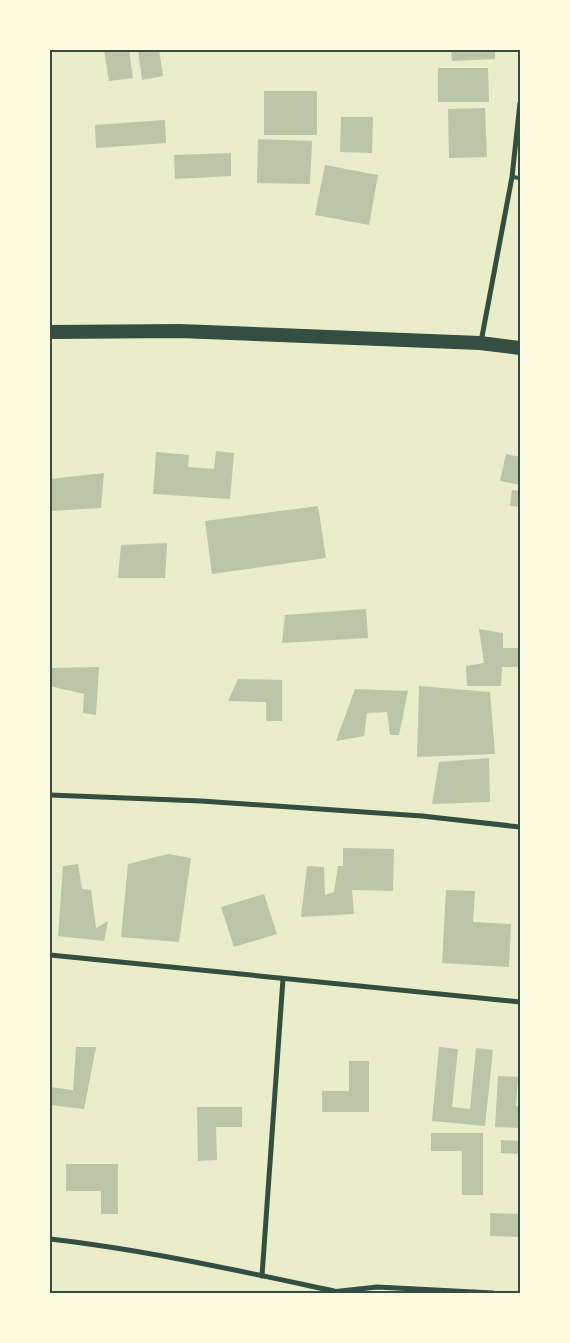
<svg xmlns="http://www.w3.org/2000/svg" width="570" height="1343" font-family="Helvetica,sans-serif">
  <rect width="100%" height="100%" fill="#e9edc9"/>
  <g fill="#bcc5a7">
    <polygon points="104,50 129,50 133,78 109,81"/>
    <polygon points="138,50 159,50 163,76 142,80"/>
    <polygon points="451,50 495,50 495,59 452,61"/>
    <polygon points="438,68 488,68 489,102 438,102"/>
    <rect x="264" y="91" width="53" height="44"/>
    <polygon points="485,108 487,157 449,158 448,109"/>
    <polygon points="341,117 373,117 372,153 340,152"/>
    <polygon points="165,120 166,143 96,148 95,125"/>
    <polygon points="258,139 312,141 310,184 257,183"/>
    <polygon points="231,153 231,176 175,179 174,155"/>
    <polygon points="325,165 378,175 369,225 315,215"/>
    <polygon points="216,451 234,453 230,499 153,494 156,452 189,455 188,467 214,469"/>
    <polygon points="506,454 520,457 520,485 500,481"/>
    <polygon points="104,473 101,508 50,511 50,479"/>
    <polygon points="512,490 520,491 520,507 510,506"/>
    <polygon points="318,506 326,558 212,574 205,521"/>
    <polygon points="167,543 165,578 118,578 121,545"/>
    <polygon points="366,609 368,638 282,643 285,615"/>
    <polygon points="479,629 503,633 503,648 520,648 520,667 502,667 501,686 467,686 466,666 484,663"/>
    <polygon points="99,667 96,715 83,713 84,694 50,686 50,668"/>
    <polygon points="238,679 282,680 282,721 266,721 266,702 228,701"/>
    <polygon points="419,686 490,692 495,754 417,757"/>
    <polygon points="355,689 408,691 399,735 390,735 387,712 367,713 364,736 336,741"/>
    <polygon points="489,758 490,802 432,804 439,762"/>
    <polygon points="343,848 394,849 393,891 352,890 354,914 301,917 307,866 324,867 325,895 334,892 338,866 343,866"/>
    <polygon points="168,854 191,858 179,942 121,937 128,864"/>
    <polygon points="78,864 82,889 91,890 96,928 108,921 104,941 58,936 63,866"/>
    <polygon points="446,890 475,891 473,922 511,924 509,967 442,963"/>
    <polygon points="264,894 277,934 234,947 221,907"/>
    <polygon points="76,1047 96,1047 84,1109 50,1105 50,1087 73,1090"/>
    <polygon points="439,1047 458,1049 452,1107 470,1109 476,1048 493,1050 485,1126 432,1121"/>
    <polygon points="349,1061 369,1061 369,1112 322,1112 322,1091 349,1091"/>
    <polygon points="498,1076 518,1077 516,1106 520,1106 520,1128 495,1127"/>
    <polygon points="197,1107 242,1107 242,1127 216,1127 217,1160 198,1161"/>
    <polygon points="431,1133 483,1133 483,1195 462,1195 462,1151 431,1151"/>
    <polygon points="501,1140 520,1141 520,1154 501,1153"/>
    <polygon points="66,1164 118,1164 118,1214 101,1214 101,1191 66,1191"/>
    <polygon points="490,1213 520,1214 520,1237 490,1236"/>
  </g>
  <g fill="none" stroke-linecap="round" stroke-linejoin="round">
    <polyline stroke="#344e41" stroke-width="4" points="512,177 520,178"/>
    <g stroke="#344e41" stroke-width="5">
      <polyline points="481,342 512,177 520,103"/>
      <polyline points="50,795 201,801 422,816 520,827"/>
      <polyline points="50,955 520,1002"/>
      <path d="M50,1239C146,1250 240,1271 334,1291"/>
      <polyline points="262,1276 283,979"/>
      <polyline points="332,1292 377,1287 493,1293"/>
    </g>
    <polyline stroke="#344e41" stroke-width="14" points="50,332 180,331 480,343 520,348"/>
  </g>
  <rect width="570" height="1343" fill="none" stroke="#fefae0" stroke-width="102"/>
  <rect x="51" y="51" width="468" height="1241" fill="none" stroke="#344e41" stroke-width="2"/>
</svg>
